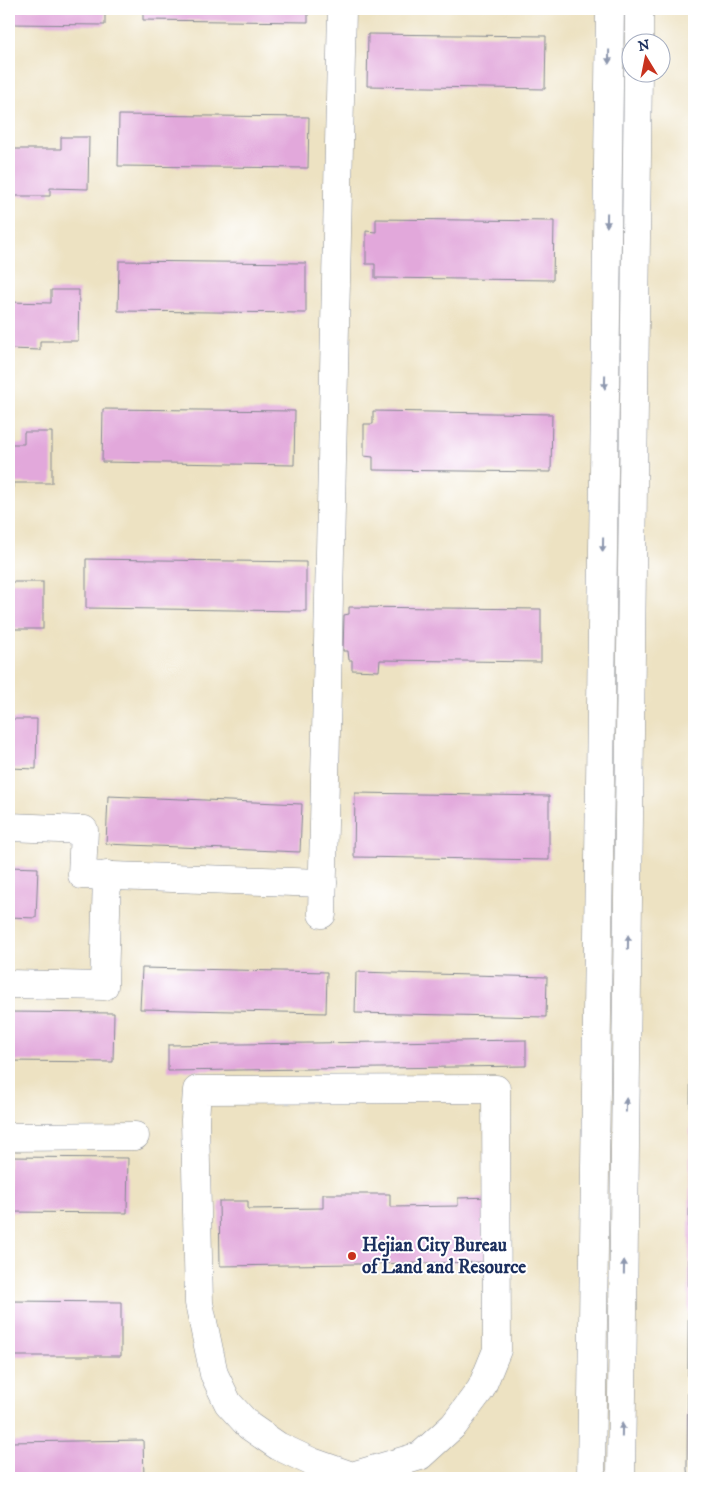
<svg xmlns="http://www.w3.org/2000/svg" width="703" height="1487" font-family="'IM FELL DW Pica',serif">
  <rect width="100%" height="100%" fill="#fff"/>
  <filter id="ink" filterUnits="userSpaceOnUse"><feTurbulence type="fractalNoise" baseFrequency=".02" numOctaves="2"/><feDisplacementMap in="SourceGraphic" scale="10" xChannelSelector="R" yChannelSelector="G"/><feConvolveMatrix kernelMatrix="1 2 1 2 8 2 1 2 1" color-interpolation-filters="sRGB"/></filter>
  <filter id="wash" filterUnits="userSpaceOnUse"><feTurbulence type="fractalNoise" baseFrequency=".0096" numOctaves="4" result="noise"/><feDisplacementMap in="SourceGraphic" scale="20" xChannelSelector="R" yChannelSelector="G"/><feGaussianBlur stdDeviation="1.12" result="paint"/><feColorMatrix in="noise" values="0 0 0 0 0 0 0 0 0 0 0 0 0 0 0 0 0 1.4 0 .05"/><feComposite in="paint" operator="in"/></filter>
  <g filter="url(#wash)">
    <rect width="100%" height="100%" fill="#ede2c2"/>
    <g id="blocks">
      <g fill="#e2a8db">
        <polygon points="9,9 105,9 105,25 9,24"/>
        <polygon points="143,9 308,9 308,22 143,20"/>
        <polygon points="368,34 546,36 545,89 367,86"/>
        <polygon points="119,115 309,117 308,168 118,166"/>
        <polygon points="61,137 89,137 88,189 50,188 50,196 9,196 9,149 61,149"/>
        <polygon points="376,219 554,221 553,280 375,278 375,264 366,264 366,231 376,232"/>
        <polygon points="119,261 306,263 306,313 118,311"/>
        <polygon points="51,290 79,290 78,341 40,341 40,350 9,349 9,302 51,303"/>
        <polygon points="103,409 295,411 294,465 102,462"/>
        <polygon points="373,411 552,414 551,472 373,470 373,457 364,456 364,424 373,424"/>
        <polygon points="24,432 52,432 52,483 13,483 13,491 9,491 9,444 24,444"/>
        <polygon points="86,559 306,562 306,611 86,608"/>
        <rect x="9" y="582" width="34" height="47"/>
        <polygon points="349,607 541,609 541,662 380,660 379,671 352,670 352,660 349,660 348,651 343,651 344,615 349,614"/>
        <polygon points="9,719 37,719 36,769 9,768"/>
        <polygon points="693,781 694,781 694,1478 688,1478 687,1469"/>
        <polygon points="355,793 549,796 549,860 354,857"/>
        <polygon points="108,796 302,804 300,852 106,844"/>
        <polygon points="9,867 38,868 36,918 9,917"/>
        <polygon points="142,968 327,972 326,1013 140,1009"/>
        <polygon points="356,972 547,977 546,1017 355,1013"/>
        <polygon points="9,1012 114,1013 113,1062 9,1061"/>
        <polygon points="526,1040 526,1066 168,1071 168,1045"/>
        <polygon points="9,1157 128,1158 127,1213 9,1212"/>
        <polygon points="323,1194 390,1194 390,1207 458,1206 458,1198 492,1197 493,1262 220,1266 219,1201 248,1201 248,1209 323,1208"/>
        <polygon points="9,1301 121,1302 121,1356 9,1356"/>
        <polygon points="143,1440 144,1478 9,1478 9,1442"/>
      </g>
    </g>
  </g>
  <g filter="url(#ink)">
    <use href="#blocks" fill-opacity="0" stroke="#848890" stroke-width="1"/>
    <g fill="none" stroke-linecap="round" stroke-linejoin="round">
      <defs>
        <g id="minor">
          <polyline points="639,42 639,9"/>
          <polyline points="9,827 84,830 82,875 323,883"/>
          <polyline points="322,914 342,9"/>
          <polyline points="9,984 104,986 107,875"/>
          <polygon points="496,1089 497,1350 481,1389 454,1425 420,1456 352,1476 312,1462 278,1446 249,1426 228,1403 214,1374 199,1303 195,1120 197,1090"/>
          <polyline points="9,1137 135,1136"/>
          <polyline points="591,1478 610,9"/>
          <polyline points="621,1478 638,72"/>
        </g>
      </defs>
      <use href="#minor" stroke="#848890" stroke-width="29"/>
      <use href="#minor" stroke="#fff" stroke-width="28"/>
    </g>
    <defs><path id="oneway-solid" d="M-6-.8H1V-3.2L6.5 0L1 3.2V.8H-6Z" transform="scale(1.25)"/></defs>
    <g fill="#8d97ae">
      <use href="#oneway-solid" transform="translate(609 57) rotate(91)"/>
      <use href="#oneway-solid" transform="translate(607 220) rotate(91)"/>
      <use href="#oneway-solid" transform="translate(605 382) rotate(91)"/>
      <use href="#oneway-solid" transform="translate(603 545) rotate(91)"/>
      <use href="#oneway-solid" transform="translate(628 942) rotate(-89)"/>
      <use href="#oneway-solid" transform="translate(626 1105) rotate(-89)"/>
      <use href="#oneway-solid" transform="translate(624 1267) rotate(-89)"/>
      <use href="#oneway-solid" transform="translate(622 1430) rotate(-89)"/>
    </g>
  </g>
  <circle fill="#c8321e" stroke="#fff" stroke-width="2" cx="352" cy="1256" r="5"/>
  <g text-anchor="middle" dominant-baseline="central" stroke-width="4" stroke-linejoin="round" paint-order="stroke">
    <g font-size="19" font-weight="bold" fill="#1b2f5e" stroke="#fff" text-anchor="start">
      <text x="362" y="1245">Hejian City Bureau<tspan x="362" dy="22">of Land and Resource</tspan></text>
    </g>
  </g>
  <rect width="703" height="1487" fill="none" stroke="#fff" stroke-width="30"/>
  <g transform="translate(646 58) rotate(350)"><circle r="24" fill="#ffffff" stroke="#a4acbf"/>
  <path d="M0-4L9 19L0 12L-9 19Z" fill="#c8321e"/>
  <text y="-8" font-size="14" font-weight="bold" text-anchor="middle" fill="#1b2f5e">N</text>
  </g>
</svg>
